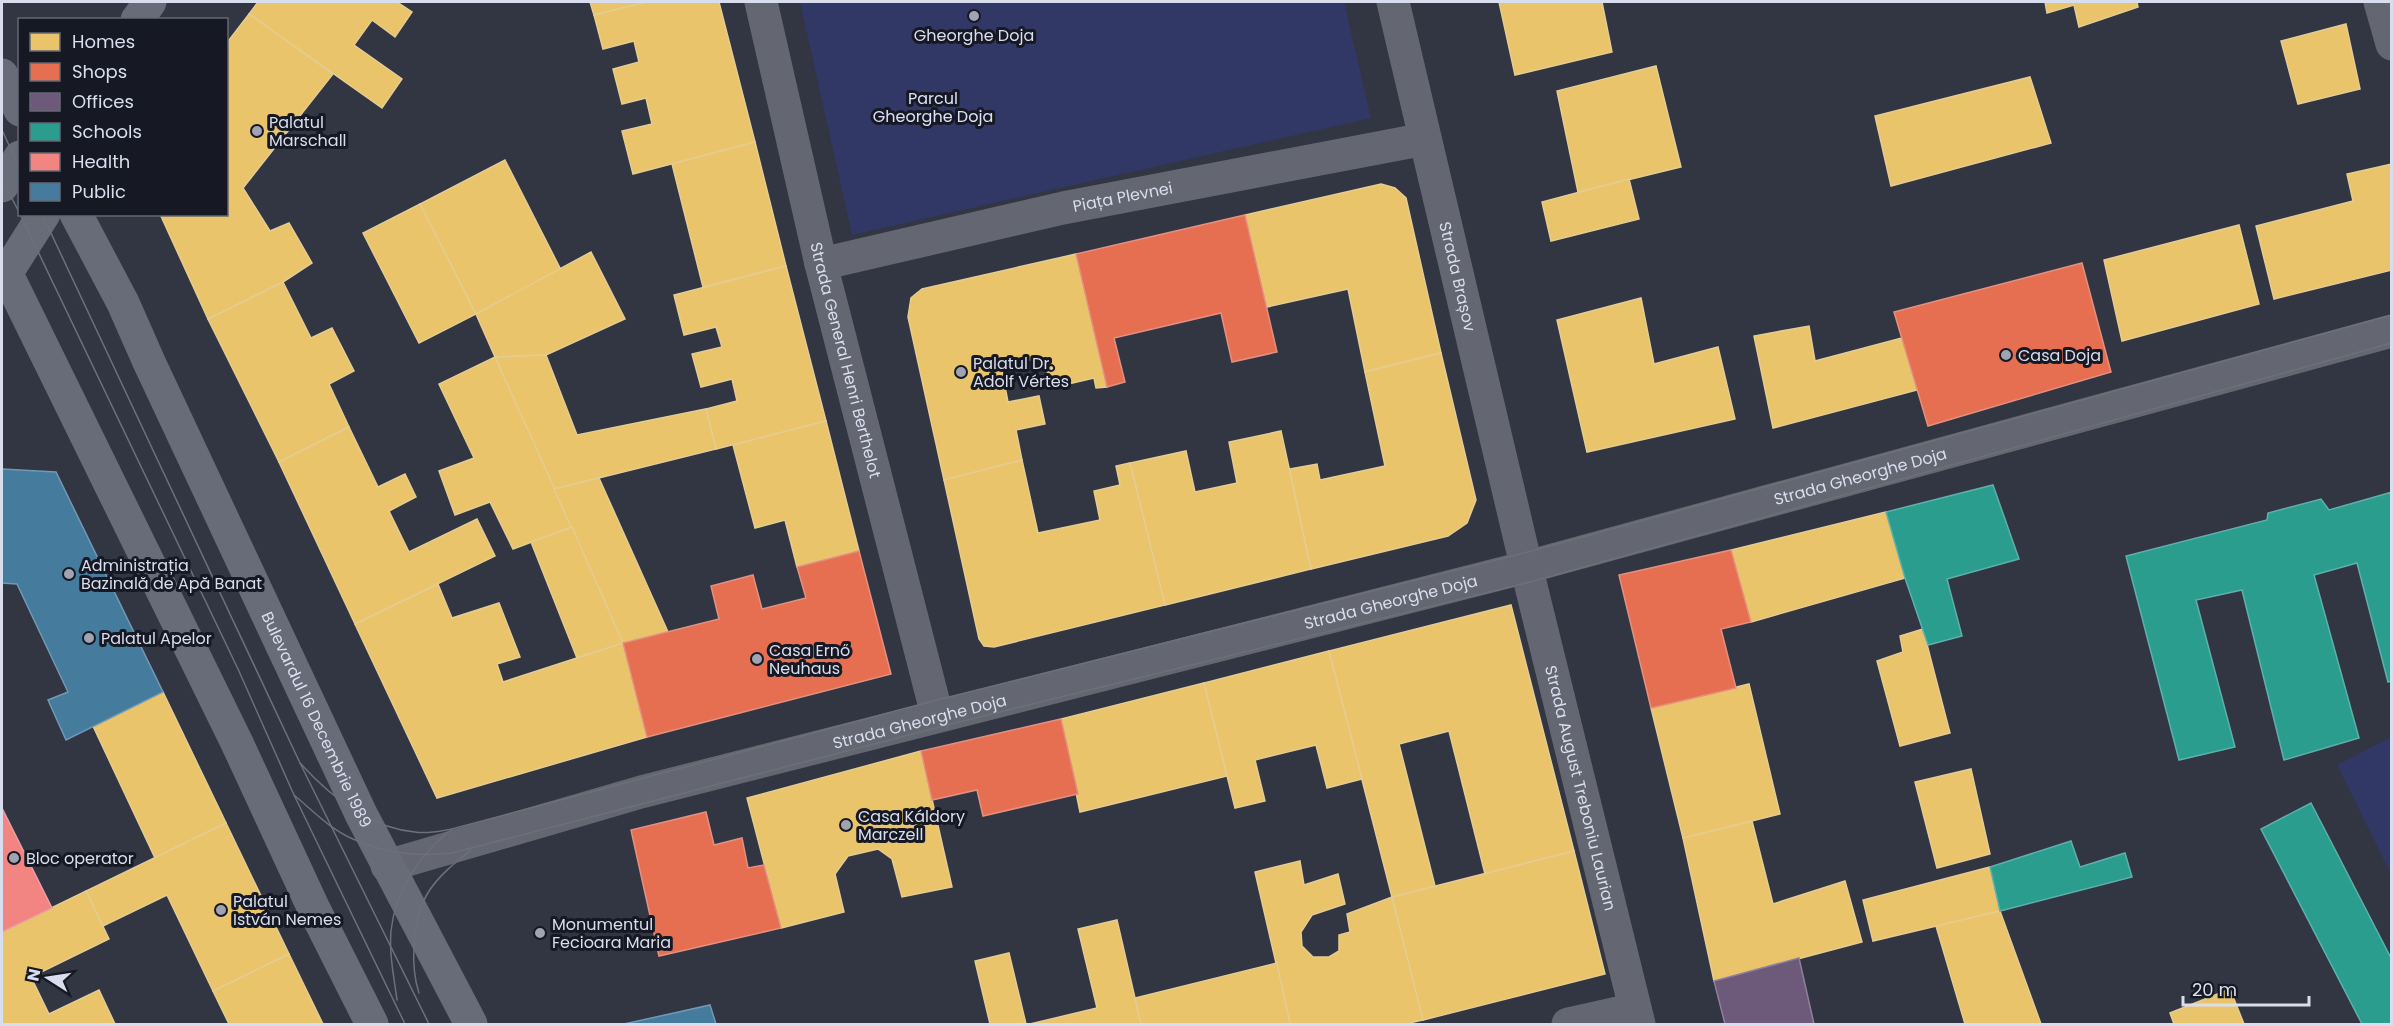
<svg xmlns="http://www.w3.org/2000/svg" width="2393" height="1026" font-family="Poppins,sans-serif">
  <rect width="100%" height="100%" fill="#323542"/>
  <g fill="#323866">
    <polygon points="800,2 1344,2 1371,118 852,235"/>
    <polygon points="2391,737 2391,874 2337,765"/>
  </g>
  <g fill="#e9c46a" stroke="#e4cc92" stroke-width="1.5">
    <polygon points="258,2 397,2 412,12 395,37 372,20 354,45 402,79 382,108 249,14"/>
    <polygon points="590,2 647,2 594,15"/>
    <polygon points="647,2 719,2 755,142 633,174 622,131 652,124 646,98 622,104 613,69 639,62 634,41 603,49 594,15"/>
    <polygon points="1499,2 1602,2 1612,52 1515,75"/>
    <polygon points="2045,2 2137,2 2138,7 2079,27 2074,5 2047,13"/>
    <polygon points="249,14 333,74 243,188 270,231 289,223 312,263 283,282 208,319 160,214 226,214 226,44"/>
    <polygon points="2346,24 2360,89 2298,104 2281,41"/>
    <polygon points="1656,66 1681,167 1578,192 1557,91"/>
    <polygon points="2030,77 2051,143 1891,186 1875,116"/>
    <polygon points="755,142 786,266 703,287 672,164"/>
    <polygon points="505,160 561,270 476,314 420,204"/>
    <polygon points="2392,164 2392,270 2274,299 2256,226 2353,201 2347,174"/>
    <polygon points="1629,179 1639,219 1551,241 1542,202"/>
    <polygon points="1381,184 1395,188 1406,198 1441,353 1365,372 1348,289 1267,307 1245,215"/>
    <polygon points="420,204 476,314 419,343 363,233"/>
    <polygon points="2239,225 2259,304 2122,341 2104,260"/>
    <polygon points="591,252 625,319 546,355 495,357 476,314"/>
    <polygon points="1076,254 1107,387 1096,388 1094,378 1051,388 1044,357 1001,366 1008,402 1039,396 1045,424 1016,430 1022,460 944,480 908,317 911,298 922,289"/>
    <polygon points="786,266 826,421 716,449 706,409 737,401 732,379 701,387 692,354 722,347 716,327 684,335 674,295"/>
    <polygon points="283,282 311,338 332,328 354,371 329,384 349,427 279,462 208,319"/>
    <polygon points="1641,298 1654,364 1718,347 1735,419 1587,452 1557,320"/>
    <polygon points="1809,326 1815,361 1902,338 1917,390 1773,428 1754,336"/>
    <polygon points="1441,353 1476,500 1467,523 1448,536 1311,569 1289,469 1317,464 1320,480 1385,466 1365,372"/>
    <polygon points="546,355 577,435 706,409 716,449 554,489 495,357"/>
    <polygon points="495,357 572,527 513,549 490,502 455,515 439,471 474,458 439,384"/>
    <polygon points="826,421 859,551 797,567 785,520 755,528 733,445"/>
    <polygon points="349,427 378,487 405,474 416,497 389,511 409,552 477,519 495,556 355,624 279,462"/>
    <polygon points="1281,431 1311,569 1165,605 1130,463 1186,451 1195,492 1237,483 1229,442"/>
    <polygon points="1022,460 1038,533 1100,520 1094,491 1120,485 1116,466 1130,463 1165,605 994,647 984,646 979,639 944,480"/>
    <polygon points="599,478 668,632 623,643 554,489"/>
    <polygon points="1886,512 1905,578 1751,622 1731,550"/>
    <polygon points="572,527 623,643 577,658 531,542"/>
    <polygon points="438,584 452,618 499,603 520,657 497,664 503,682 623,643 647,737 437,798 355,624"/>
    <polygon points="1511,605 1574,851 1485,874 1449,731 1399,744 1435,886 1392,897 1329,651"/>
    <polygon points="1923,629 1950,733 1900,746 1877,661 1903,652 1900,636"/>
    <polygon points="1329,651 1362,779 1327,788 1316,745 1255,760 1265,801 1235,808 1204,683"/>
    <polygon points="1204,683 1227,776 1080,812 1061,719"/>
    <polygon points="1749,684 1780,814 1683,838 1651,708"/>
    <polygon points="163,692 226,823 155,858 93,726"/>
    <polygon points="921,751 952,887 902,897 892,859 878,849 848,856 835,874 844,912 781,928 747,798"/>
    <polygon points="1971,769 1990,854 1937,868 1915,782"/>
    <polygon points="1752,821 1773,904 1845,881 1862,942 1714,981 1683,838"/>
    <polygon points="226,823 289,954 213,991 167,895 103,926 86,891"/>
    <polygon points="1574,851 1605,974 1423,1020 1392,897"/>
    <polygon points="1300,861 1304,885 1338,874 1345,904 1312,915 1301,932 1302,946 1313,957 1329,957 1339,951 1339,935 1350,932 1347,914 1392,897 1423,1020 1405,1024 1290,1024 1255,872"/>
    <polygon points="1990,867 2000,911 1873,941 1863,900"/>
    <polygon points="86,891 109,939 31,977 49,1014 99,990 115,1024 2,1024 2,932"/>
    <polygon points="2000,911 2041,1024 1965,1024 1936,926"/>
    <polygon points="1117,920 1141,1024 1030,1024 1097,1008 1078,929"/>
    <polygon points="1009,953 1026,1024 990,1024 975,961"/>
    <polygon points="289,954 323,1024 229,1024 213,991"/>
    <polygon points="1277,963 1290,1024 1141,1024 1135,998"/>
    <polygon points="2230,989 2244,1024 2174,1024 2170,1013"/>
  </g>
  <g fill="#e76f51" stroke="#e39080" stroke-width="1.5">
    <polygon points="1245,215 1277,352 1232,362 1221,313 1114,338 1125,382 1107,387 1076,254"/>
    <polygon points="2082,263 2111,372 1928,426 1894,312"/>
    <polygon points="1731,550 1751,622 1721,629 1736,688 1651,708 1619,575"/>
    <polygon points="859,551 891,674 647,737 623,643 719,619 711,586 753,575 762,609 806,598 797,567"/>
    <polygon points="1061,719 1078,794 983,816 977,790 932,800 921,751"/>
    <polygon points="706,812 714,845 742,838 748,868 764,865 781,928 659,956 631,830"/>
  </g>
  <polygon fill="#6d597a" stroke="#8d819d" stroke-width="1.5" points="1799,958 1814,1024 1725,1024 1714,981"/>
  <g fill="#2a9d8f" stroke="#5eb0ac" stroke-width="1.5">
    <polygon points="1993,485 2019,559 1947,579 1962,636 1928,645 1905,578 1886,512"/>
    <polygon points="2392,492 2392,681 2388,682 2357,563 2314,575 2359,738 2284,760 2242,590 2196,600 2235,747 2179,760 2126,556 2267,520 2268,513 2321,499 2329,510"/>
    <polygon points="2311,803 2392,960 2392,1024 2362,1024 2261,829"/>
    <polygon points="2071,841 2080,867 2125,853 2132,877 2000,911 1990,867"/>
  </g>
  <polygon fill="#f28482" stroke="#ea9fa2" stroke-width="1.5" points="2,808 52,908 2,932"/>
  <g fill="#457b9d" stroke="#7199b5" stroke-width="1.5">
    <polygon points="2,469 56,472 163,692 66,740 48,700 68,692 17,584 2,583"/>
    <polygon points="710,1005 716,1024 624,1024 674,1013"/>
  </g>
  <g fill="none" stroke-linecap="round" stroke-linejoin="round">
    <g stroke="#646671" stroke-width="33">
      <path id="s1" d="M761,2L821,264L937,715"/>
      <path id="s2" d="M1393,2L1530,582L1639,1024"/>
      <polyline points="2380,2 2392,44"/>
      <path id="s3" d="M821,264L1063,208L1425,139"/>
      <path id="s4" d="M387,866L641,792L1527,567L2392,331"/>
      <polyline points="1568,1024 1635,1009"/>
    </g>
    <g stroke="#686b78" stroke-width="33">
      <polyline points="137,20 150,2"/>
      <polyline points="2,75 20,110"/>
      <polyline points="2,186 20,157"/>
      <path id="s5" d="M76,214L123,303L149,362L361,814L471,1024"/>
      <polyline points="2,264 237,743 313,907 372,1024"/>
      <polyline points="6,274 44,214"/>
    </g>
    <g stroke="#6e7079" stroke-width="1.5">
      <polyline points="2,130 20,169"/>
      <polyline points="2,179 20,214"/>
      <polyline points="20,214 238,669 294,795 405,1024"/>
      <polyline points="42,214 300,763 429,1024"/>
      <path d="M300,763C330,796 369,828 415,832C427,834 440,831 452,829L933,701L1524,553L2392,315"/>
      <path d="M294,795C312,810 331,830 353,839C385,853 418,857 452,853L959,722L1530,582L2392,343"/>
      <path d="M419,993C414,978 413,962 414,946C416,897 434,879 471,850"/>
      <path d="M397,1000C394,977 389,954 391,931C395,890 421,853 452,829"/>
    </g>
  </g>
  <g fill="#9fa3b2" stroke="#161924" stroke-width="2">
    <circle cx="974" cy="16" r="6"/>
    <circle cx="257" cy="131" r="6"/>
    <circle cx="2006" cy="355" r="6"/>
    <circle cx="961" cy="372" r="6"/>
    <circle cx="69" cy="574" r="6"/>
    <circle cx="89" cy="638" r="6"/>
    <circle cx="757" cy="659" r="6"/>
    <circle cx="846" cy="825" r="6"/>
    <circle cx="14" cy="858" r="6"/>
    <circle cx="221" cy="910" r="6"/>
    <circle cx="540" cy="933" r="6"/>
  </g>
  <g text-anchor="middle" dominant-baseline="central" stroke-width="6" stroke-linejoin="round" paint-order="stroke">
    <g font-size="16" fill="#d9deee" stroke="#161924" text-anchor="start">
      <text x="974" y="35" text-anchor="middle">Gheorghe Doja</text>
      <text x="269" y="122">Palatul<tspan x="269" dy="18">Marschall</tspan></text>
      <text x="2018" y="355">Casa Doja</text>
      <text x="973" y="363">Palatul Dr.<tspan x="973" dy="18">Adolf Vértes</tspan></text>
      <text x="81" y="565">Administrația<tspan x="81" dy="18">Bazinală de Apă Banat</tspan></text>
      <text x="101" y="638">Palatul Apelor</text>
      <text x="769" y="650">Casa Ernő<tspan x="769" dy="18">Neuhaus</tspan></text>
      <text x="858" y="816">Casa Káldory<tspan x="858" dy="18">Marczell</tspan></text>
      <text x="26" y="858">Bloc operator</text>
      <text x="233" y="901">Palatul<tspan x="233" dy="18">István Nemes</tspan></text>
      <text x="552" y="924">Monumentul<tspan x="552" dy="18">Fecioara Maria</tspan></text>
    </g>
    <g font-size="16" fill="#dae0f6" stroke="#161924">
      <text x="933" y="98">Parcul<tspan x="933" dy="18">Gheorghe Doja</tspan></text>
    </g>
    <g font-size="16" fill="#d9deee" stroke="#161924">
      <text stroke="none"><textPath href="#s3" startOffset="309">Piața Plevnei</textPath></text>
      <text stroke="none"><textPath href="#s2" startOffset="282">Strada Brașov</textPath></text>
      <text stroke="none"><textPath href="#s1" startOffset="368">Strada General Henri Berthelot</textPath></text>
      <text stroke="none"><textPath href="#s4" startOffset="1524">Strada Gheorghe Doja</textPath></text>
      <text stroke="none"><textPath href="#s4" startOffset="1038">Strada Gheorghe Doja</textPath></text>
      <text stroke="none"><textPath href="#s5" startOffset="560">Bulevardul 16 Decembrie 1989</textPath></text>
      <text stroke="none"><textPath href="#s4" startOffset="552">Strada Gheorghe Doja</textPath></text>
      <text stroke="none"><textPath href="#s2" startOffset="808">Strada August Treboniu Laurian</textPath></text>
    </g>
  </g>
  <rect width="2393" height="1026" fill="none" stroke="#d9deee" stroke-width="6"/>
  <rect x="18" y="18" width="210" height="198" fill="#161924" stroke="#646875" stroke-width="1.5"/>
  <rect x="30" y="33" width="30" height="18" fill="#e9c46a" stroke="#646875" stroke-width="1.5"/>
  <text x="72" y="48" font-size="18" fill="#d9deee">Homes</text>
  <rect x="30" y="63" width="30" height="18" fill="#e76f51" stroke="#646875" stroke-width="1.5"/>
  <text x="72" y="78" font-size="18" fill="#d9deee">Shops</text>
  <rect x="30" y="93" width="30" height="18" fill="#6d597a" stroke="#646875" stroke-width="1.5"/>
  <text x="72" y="108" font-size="18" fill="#d9deee">Offices</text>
  <rect x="30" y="123" width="30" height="18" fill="#2a9d8f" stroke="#646875" stroke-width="1.5"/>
  <text x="72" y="138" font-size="18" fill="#d9deee">Schools</text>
  <rect x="30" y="153" width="30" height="18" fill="#f28482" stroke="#646875" stroke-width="1.5"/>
  <text x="72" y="168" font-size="18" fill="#d9deee">Health</text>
  <rect x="30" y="183" width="30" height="18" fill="#457b9d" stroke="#646875" stroke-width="1.5"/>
  <text x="72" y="198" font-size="18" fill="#d9deee">Public</text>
  <g transform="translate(48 978) rotate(282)" stroke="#161924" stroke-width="4.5" paint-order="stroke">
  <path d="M0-4.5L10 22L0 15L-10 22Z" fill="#d9deee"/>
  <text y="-9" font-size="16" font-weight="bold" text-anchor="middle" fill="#d9deee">N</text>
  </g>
  <path d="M2183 996v9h126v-9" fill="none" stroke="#d9deee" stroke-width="3"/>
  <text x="2192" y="996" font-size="18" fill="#d9deee" stroke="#161924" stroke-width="4.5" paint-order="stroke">20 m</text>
</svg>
